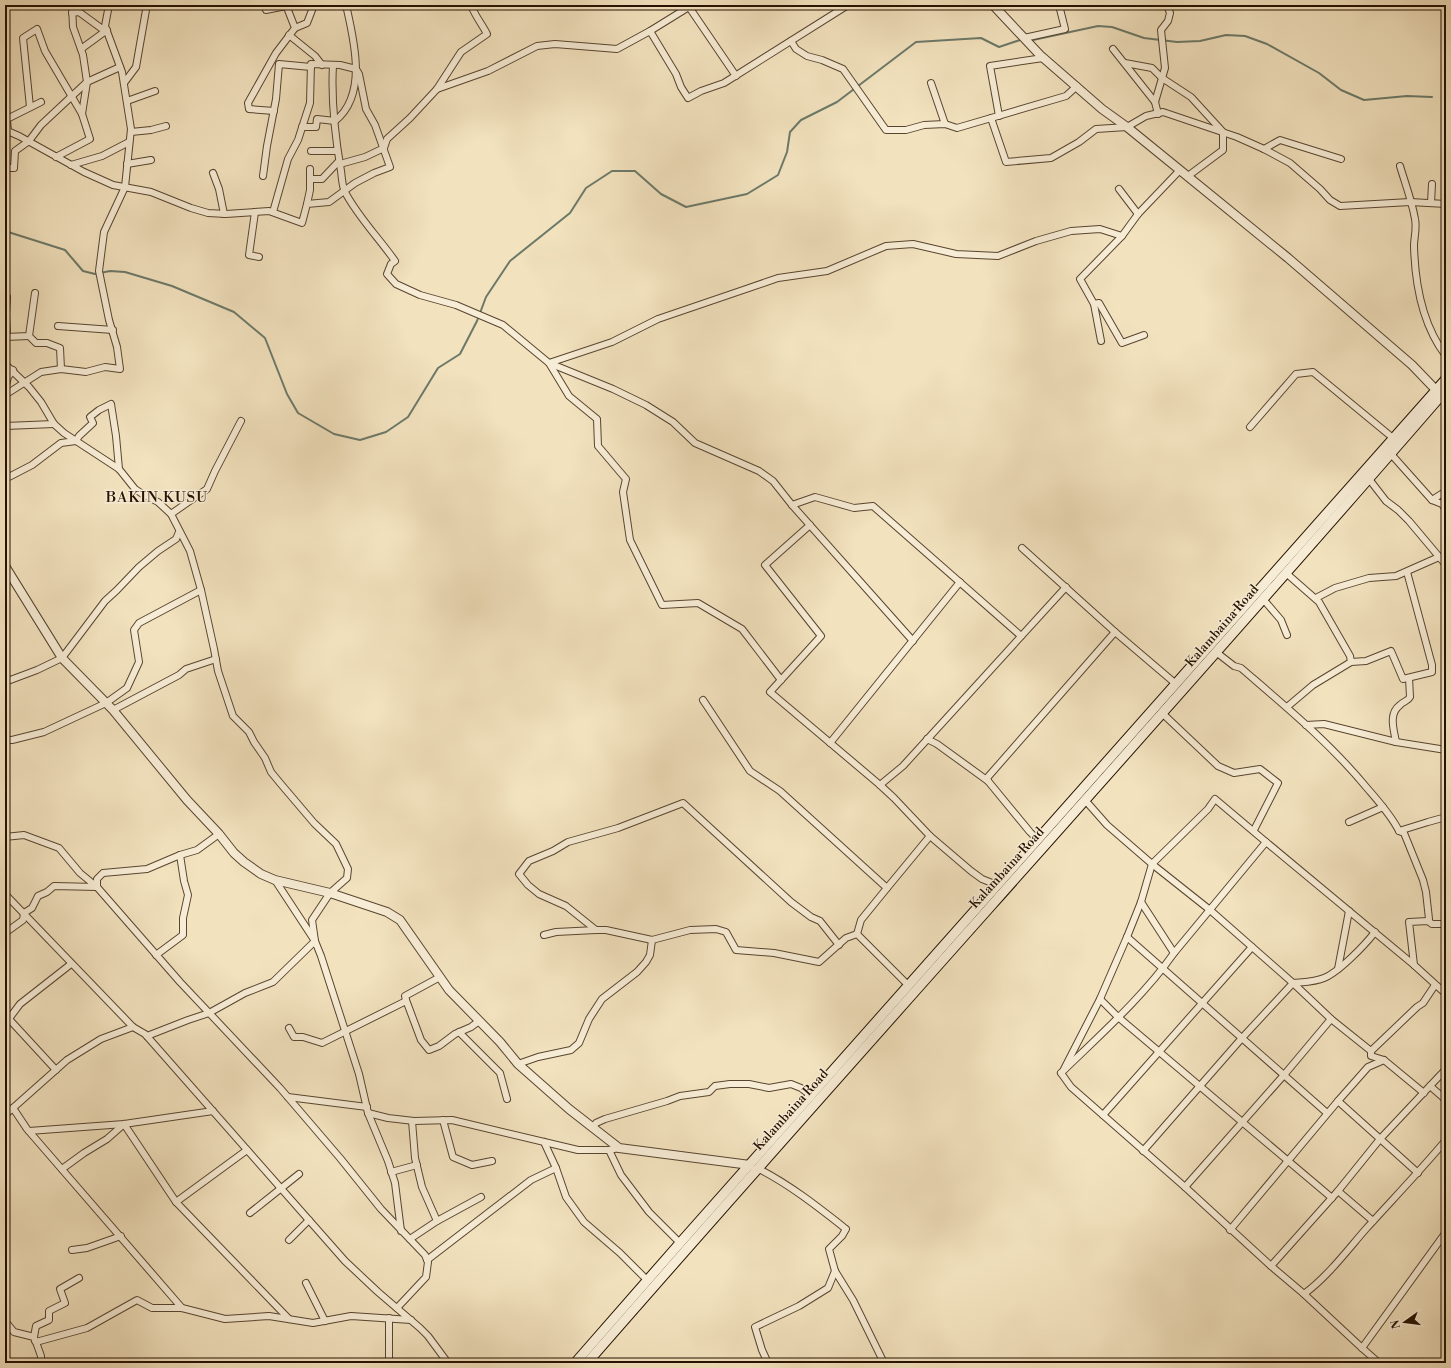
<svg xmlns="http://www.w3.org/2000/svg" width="1451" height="1368" font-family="'Libre Bodoni',serif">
  <rect width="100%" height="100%" fill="#f2e2be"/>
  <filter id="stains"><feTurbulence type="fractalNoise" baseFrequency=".005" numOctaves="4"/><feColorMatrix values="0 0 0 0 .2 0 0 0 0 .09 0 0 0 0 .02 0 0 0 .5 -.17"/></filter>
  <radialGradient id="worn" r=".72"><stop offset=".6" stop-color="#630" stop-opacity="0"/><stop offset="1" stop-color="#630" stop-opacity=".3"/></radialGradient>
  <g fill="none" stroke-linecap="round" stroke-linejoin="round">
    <g stroke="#6c7969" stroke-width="2">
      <polyline points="1033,40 1098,26 1112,27 1144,38 1177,42 1200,41 1226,35 1245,36 1267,44 1319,73 1341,90 1364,100 1407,96 1432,97"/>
      <polyline points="5,231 65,250 83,271 95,274 110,271 125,272 172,286 234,312 265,338 287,394 298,413 334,434 360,440 386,432 408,417 438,368 460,354 477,321 486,297 510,261 570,213 586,188 612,171 635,171 661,194 686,207 747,194 778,175 787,152 790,132 801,120 837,102 916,42 981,38 999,47 1020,40"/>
    </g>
    <defs>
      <g id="minor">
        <polyline points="264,5 266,10 286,6"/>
        <polyline points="689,7 736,76"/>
        <polyline points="72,13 79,12 105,31"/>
        <polyline points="295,28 307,23 314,5"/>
        <polyline points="650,31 676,74 681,87 688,98 701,91 724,83 848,5"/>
        <polyline points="289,35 315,56 322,65"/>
        <polyline points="1024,38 1065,29 1059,5"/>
        <polyline points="5,40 6,55 5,75"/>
        <polyline points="791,41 796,49 807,56 822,60 843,69 886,130 906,130 924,125 945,124 957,128 1066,96 1077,86"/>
        <polyline points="81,49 107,30"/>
        <polyline points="1113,49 1155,102"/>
        <polyline points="1125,63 1152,68 1162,78 1191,97 1223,132 1223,150 1188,176"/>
        <path d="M333,65C331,100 335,136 341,171C342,178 342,186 345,192C358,217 379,238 395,261L391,264L387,274L396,284L420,295L456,305L503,325L549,363L613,389L646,405L673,422L695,443L759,471L773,481L792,505L815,497L854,508L873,506L1021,636"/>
        <polyline points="124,83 136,67 146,10 146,5"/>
        <polyline points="931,83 945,124"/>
        <polyline points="437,89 488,71 537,46 555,44 617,49 650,31 692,5"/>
        <polyline points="5,100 8,131"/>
        <polyline points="127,101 155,91"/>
        <polyline points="30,107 23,38 37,29 45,51 82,114"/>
        <polyline points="274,111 249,109 248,103 276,53 295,28 286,5"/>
        <polyline points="1158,114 1155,102 1165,68 1161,30 1168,21 1170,13 1167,5"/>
        <polyline points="999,116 990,66 1043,58"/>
        <polyline points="991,118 1006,162 1051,158 1079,142 1096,129 1127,127 1146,116 1163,112 1237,137 1264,149 1290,163 1320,189 1330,200 1340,206 1410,202 1446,204"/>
        <polyline points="7,119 41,102"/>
        <path d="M302,127H316L317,119L335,121C368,95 354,40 346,5"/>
        <polyline points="5,130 19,136 84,172 113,185 151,192 191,208 208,213 226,214 269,211 302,223 307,204 329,202 355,183 374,173 390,167 375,125 366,109 359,74 356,69 340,65 311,64 310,103 298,140 288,159 273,212"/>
        <polyline points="131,132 151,130 166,126"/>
        <polyline points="1264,149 1280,140 1341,159"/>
        <polyline points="311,151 337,151"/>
        <polyline points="56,157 90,139 82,114 87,82 83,55 73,27 72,5"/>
        <polyline points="127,164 151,160"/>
        <path d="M340,164L365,157L384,148L387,139L410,118L437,89L461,52L487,34C482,24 475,16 471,5"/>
        <polyline points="71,165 102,156 129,142"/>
        <path d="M1400,166C1405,183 1412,201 1415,219C1417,228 1414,238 1414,246C1415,284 1423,326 1446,356"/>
        <polyline points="5,168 14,168 15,151 29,141 41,125 87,82 120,67"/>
        <polyline points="213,173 219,189 224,214"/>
        <polyline points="263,176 267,146 276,99 279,64 311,67"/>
        <polyline points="310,179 322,179 339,161"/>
        <polyline points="1119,189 1138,214"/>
        <polyline points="1431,203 1432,184"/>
        <polyline points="307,204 310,190 310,169"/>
        <polyline points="255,212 249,255 259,257"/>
        <polyline points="7,297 6,314 7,337"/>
        <polyline points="1094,304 1099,303 1122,343 1144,335"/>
        <polyline points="58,326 113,330"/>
        <polyline points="29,336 36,343 47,343 60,348 61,369"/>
        <polyline points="5,337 29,336 35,293"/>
        <polyline points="1101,341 1094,304 1080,279 1122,236"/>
        <polyline points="5,364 29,387 41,402 54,424 64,433 119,469 135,489 144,495 158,502 171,514 190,551 201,590 214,649 218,671 233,716 249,732 254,742 265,758 271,772 280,783 314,823 336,844 348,869 347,878 330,893 312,920 315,941 273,982 245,993 209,1013 188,1020 147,1036"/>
        <polyline points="5,389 8,377 13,370"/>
        <polyline points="5,395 41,372 61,369 86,372 105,367 120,369 117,347 109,320 99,271 104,232 125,187 131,129 122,72 105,26 109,5"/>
        <polyline points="5,426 54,424"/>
        <polyline points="1250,427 1296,374 1313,372 1393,438"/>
        <polyline points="1391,454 1432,500 1442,504 1446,510"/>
        <polyline points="5,479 32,465 61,443 76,441 79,436 93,423 90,417 99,410 111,404 116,436 119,469"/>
        <polyline points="1369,479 1386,501 1398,510 1409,521 1446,565"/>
        <polyline points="1432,500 1446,491"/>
        <polyline points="792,505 913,641"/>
        <polyline points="171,514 207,489 215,471 241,421"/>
        <polyline points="810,525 765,565 821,636 770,692 880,785 894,798 930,836 971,871 982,879 992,883 995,887"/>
        <polyline points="1022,548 1115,632 1176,684"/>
        <polyline points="1286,573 1319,602 1350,656 1351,662"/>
        <polyline points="1316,598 1335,588 1369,578 1396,576 1439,557"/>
        <polyline points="1263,599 1281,620 1287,635"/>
        <path d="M1216,652L1234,666L1241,668C1285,706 1330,743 1367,788C1379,802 1391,815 1399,831L1404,833L1423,880L1426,892L1429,919L1428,921"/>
        <polyline points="781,680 742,629 698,603 662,605 630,540 623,492 626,479 598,446 597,419 569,396 549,363 612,342 658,319 746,289 778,278 827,271 886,246 913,244 956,254 998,256 1036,241 1071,231 1100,229 1122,236 1138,214 1180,170"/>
        <polyline points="5,682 37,670 62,658 105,601 117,590 139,567 158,551 176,539 179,532"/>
        <polyline points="703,700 750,771 780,791 887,888 930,836"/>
        <polyline points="1287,707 1313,685 1351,662 1366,661 1391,651 1403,679 1432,672 1432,665 1407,572"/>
        <polyline points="113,710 179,675 186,669 216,659"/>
        <polyline points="1162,713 1218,766 1234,773 1260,769 1278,783 1254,830"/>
        <polyline points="1306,725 1324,724 1396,742 1446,750"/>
        <polyline points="927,739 937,744 988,781"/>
        <polyline points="5,740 12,740 44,732 106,703 127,688 139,662 134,630 139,623 201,590"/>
        <path d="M1396,742C1394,730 1388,714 1400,705C1404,701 1408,701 1410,697L1409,678"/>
        <polyline points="830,743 960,582"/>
        <polyline points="880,785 903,766 1066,587"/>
        <polyline points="1085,800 1107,825 1152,864 1210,910 1293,983 1331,1019 1371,1051 1371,1056 1384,1060 1424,1093"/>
        <polyline points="1349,822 1383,807"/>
        <polyline points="1399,831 1428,822 1446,817"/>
        <polyline points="219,834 197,850 180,855 147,869 103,873 97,879 97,887 180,982 280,1088 340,1158 381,1209 425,1255 428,1262 426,1277 397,1308"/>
        <polyline points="5,837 24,835 59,848 80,873 97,887 54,886 47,892 38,896 32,908 24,913 23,920 5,933"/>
        <polyline points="1038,840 1030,832 988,781 987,778 1115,632"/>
        <polyline points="275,880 315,941 321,956 359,1074 368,1113 388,1161 395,1183 401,1231"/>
        <polyline points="5,894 133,1027 145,1034 345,1261 378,1292 420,1328 428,1336 448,1363"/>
        <polyline points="1141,902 1174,953"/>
        <polyline points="1446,924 1432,924 1428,921 1409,922 1414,965 1446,994"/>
        <polyline points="596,930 566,906 539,894 528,885 519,874 529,861 553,851 568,842 618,828 683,803 791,902 811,917 820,921 839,945"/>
        <polyline points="857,934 861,920 887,888"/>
        <polyline points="544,935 556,932 596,930 606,930 652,940 690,930 716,929 726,932 736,950 774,953 819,962 846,938 857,934 909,986"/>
        <polyline points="1127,937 1327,1113"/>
        <polyline points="156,955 183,935 183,918 188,895 184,881 180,855"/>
        <polyline points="1338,969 1349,911"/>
        <polyline points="1100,999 1118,1017 1332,1198"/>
        <polyline points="406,1000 421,1040 429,1050 439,1046 455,1034 471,1027 479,1021"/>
        <polyline points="9,1019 56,1070"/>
        <polyline points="5,1024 20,1004 71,964"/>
        <polyline points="133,1027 101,1039 67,1060 13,1108 27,1129 182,1308"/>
        <polyline points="289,1028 294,1037 303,1037 322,1043 404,1002 406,1000 405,996 440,977"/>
        <polyline points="459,1032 500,1073 507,1099"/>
        <polyline points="1371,1051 1417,1007 1423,1003 1435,985"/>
        <polyline points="518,1064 538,1057 571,1050 579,1043 589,1019 602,999 637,972 646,962 650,955 652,940"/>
        <polyline points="1064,1069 1100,999 1127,937 1141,902 1152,864 1208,809 1215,799 1266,842"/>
        <path d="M1061,1073L1071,1087L1185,1187L1271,1266L1304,1294C1327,1277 1346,1252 1365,1230C1392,1200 1420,1171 1446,1140"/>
        <path d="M1061,1073C1099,1036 1144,996 1174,953L1266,842L1414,965"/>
        <polyline points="1430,1086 1446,1100"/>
        <polyline points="288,1097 367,1107"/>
        <polyline points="1338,1101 1418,1173"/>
        <polyline points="368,1113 388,1118 414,1121 452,1120 578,1150 609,1150 619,1148"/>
        <polyline points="5,1115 13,1108"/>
        <polyline points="1103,1115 1252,947"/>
        <polyline points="443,1120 453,1157 472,1165 492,1161"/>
        <polyline points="593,1128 596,1123 605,1119 667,1101 680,1096 709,1092 715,1086 730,1084 749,1084 769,1088 791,1084 801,1088 811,1096"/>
        <polyline points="29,1131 124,1124 213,1111"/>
        <polyline points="544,1142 556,1168 566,1197 584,1222 620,1253 648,1281"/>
        <polyline points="247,1150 176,1202 289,1319"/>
        <polyline points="609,1150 621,1175 649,1212 680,1243"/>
        <path d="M1143,1151L1242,1038L1293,983C1303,982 1315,982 1324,978C1339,972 1365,945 1375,932"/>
        <path d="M757,1168C789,1184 818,1207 846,1229L842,1236L829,1249L835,1271L853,1300L884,1363"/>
        <polyline points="62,1169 84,1153 107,1139 124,1124 176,1202"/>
        <polyline points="391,1172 417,1165"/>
        <polyline points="1185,1187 1284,1075 1331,1019"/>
        <polyline points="1338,1191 1373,1221"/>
        <polyline points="250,1213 299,1174"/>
        <polyline points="437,1221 481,1197"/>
        <polyline points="1230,1230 1338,1101 1368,1067 1384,1060"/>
        <polyline points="410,1239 437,1221 422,1187 415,1158 412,1121"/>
        <polyline points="289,1240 309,1220"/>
        <polyline points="72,1250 87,1248 121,1236"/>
        <polyline points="427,1260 531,1180 556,1168"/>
        <polyline points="1271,1266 1338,1191 1380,1139 1446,1069"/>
        <polyline points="306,1283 325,1321"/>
        <polyline points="1304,1294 1362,1348 1446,1232"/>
        <polyline points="5,1321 14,1332 34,1337 35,1341"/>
        <polyline points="34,1337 36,1326 49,1320 49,1311 65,1303 60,1289 79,1278"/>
        <polyline points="1362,1348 1379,1363"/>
        <polyline points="41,1363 41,1356 36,1342 87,1328 137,1300 152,1308 182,1308 225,1319 269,1316 313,1323 351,1316 411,1320"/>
        <polyline points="389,1363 389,1318"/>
        <polyline points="768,1363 762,1350 755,1327 799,1306 828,1288 835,1271"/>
      </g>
      <g id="tertiary">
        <polyline points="993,5 1040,55 1102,109 1127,127 1288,258 1412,365 1436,390"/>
        <polyline points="5,566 62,658 113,710 187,800 219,834 234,853 244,862 261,874 275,880 330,893 387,912 400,920 449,990 500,1042 518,1064 569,1109 619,1148 750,1165"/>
      </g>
      <g id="secondary">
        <polyline points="575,1363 680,1243 1446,379"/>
        <path d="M587,1363C871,1037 1163,717 1446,390"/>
      </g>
    </defs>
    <use href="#minor" stroke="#584530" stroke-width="8"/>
    <use href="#tertiary" stroke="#584530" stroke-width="10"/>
    <use href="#secondary" stroke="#251101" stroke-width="11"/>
    <use href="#minor" stroke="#f7ecd5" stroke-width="6"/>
    <use href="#tertiary" stroke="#f7ecd5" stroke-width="8"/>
    <use href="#secondary" stroke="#f7ecd5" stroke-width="9"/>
  </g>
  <g text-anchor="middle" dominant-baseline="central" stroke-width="3" stroke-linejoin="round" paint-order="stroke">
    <g font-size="13" fill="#251101" stroke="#f7ecd5">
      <text transform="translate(1222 626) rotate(-49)">Kalambaina Road</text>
      <text transform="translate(1007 868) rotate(-48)">Kalambaina Road</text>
      <text transform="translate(791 1110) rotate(-48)">Kalambaina Road</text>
    </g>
    <g font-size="15" letter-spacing="1" fill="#251101" stroke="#f7ecd5">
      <text x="157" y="497">BAKIN KUSU</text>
    </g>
  </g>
  <rect width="1451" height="1368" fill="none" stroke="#f2e2be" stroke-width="20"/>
  <rect x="6" y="6" width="1439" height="1356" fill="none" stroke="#251101" stroke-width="2"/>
  <rect x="10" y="10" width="1431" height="1348" fill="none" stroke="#251101"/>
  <g transform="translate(1405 1322) rotate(256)" stroke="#f7ecd5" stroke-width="3" paint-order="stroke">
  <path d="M0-3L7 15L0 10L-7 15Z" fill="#251101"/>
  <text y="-6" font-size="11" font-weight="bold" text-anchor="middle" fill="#251101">N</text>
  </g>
  <rect width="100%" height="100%" filter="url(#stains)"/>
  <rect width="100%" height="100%" fill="url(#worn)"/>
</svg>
